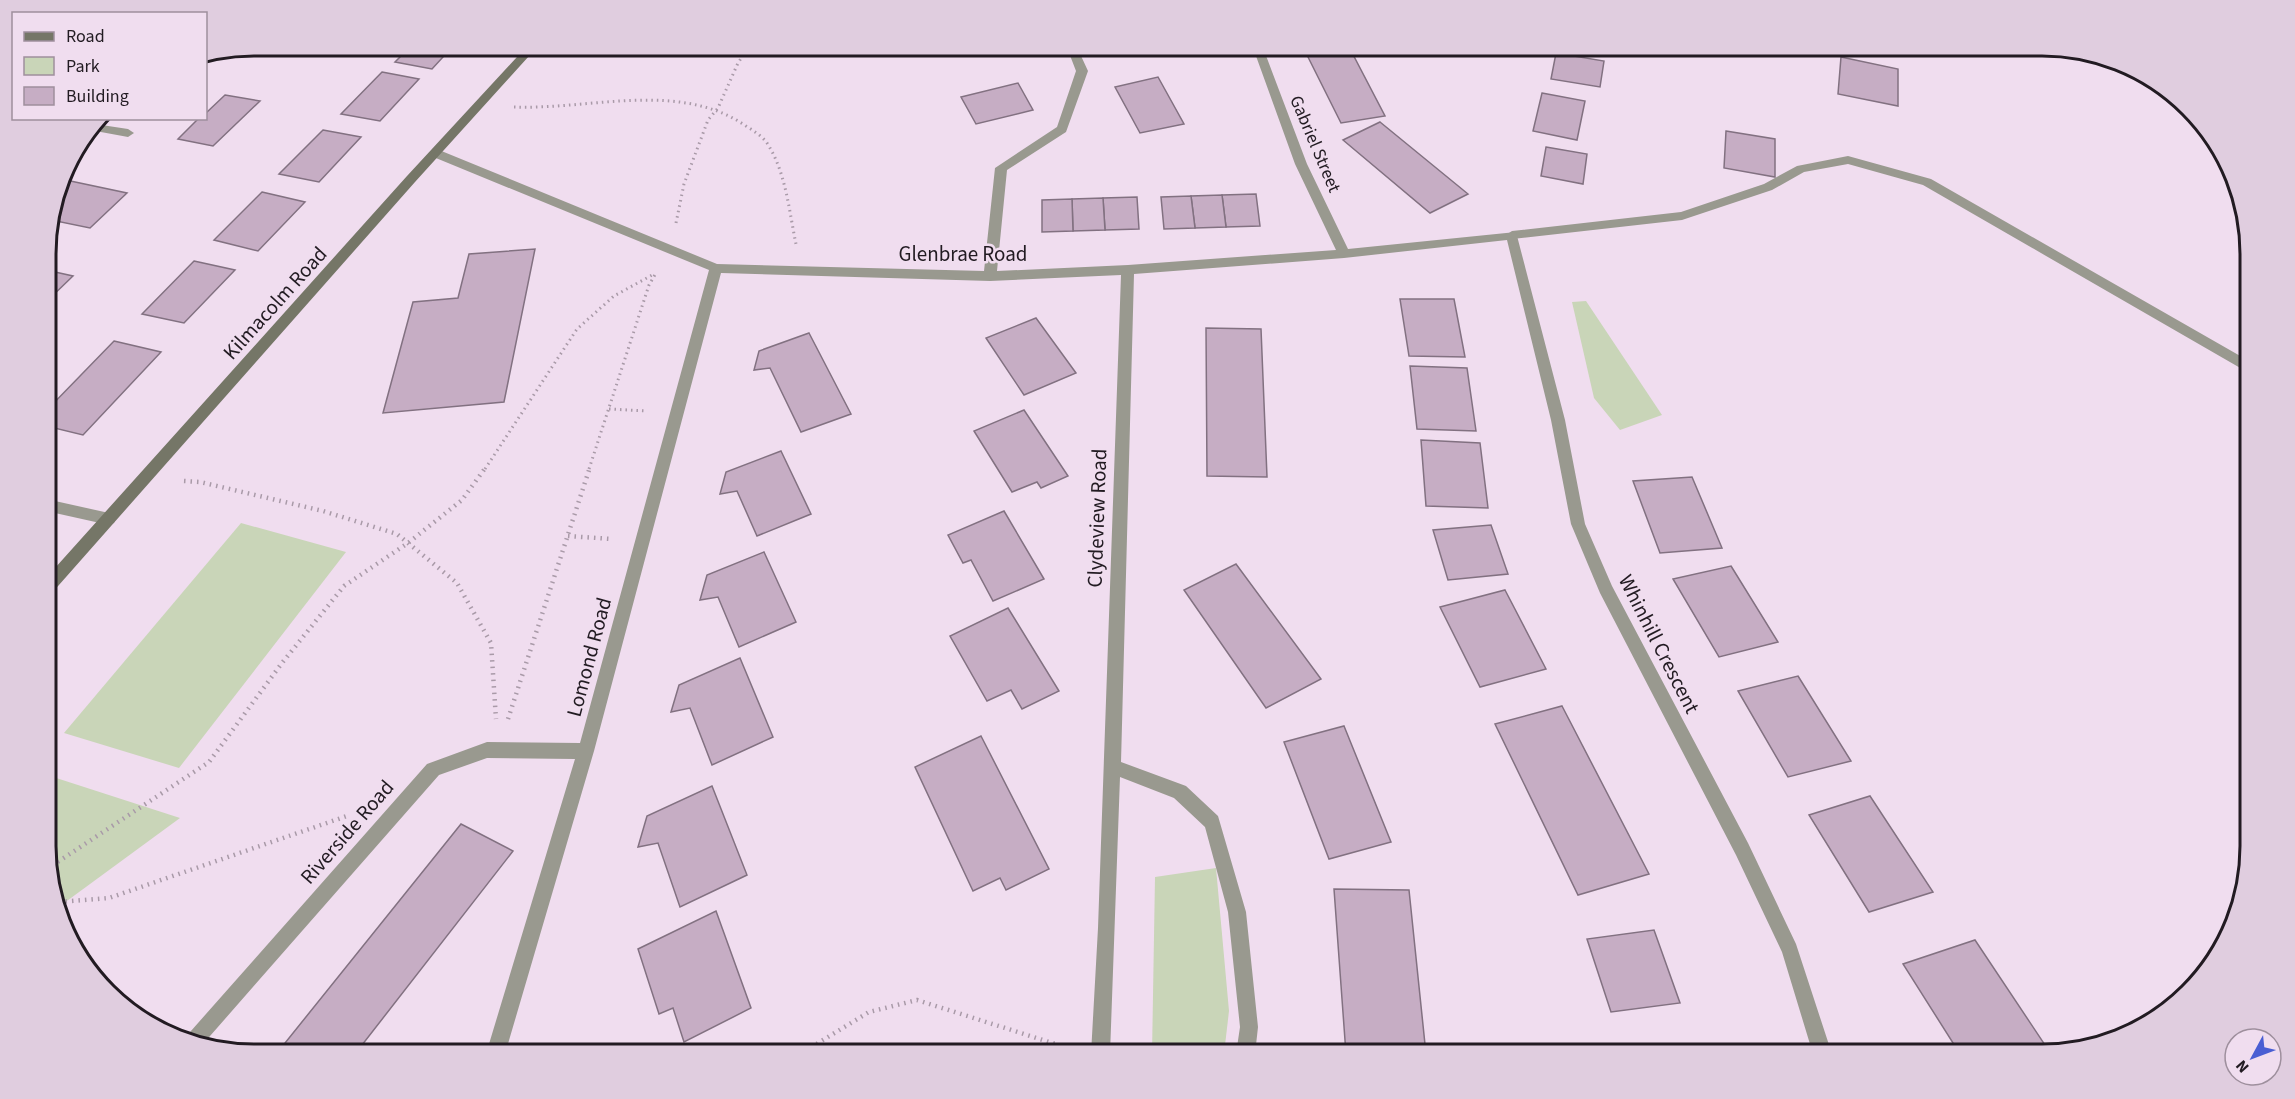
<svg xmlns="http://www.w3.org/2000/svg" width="2295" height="1099" font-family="'Source Sans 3',sans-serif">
  <rect width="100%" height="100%" fill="#f0ddef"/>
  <g fill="#c9d5b8">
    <polygon points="1586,301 1662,415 1620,430 1594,398 1572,302"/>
    <polygon points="241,523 346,552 179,768 64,733"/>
    <polygon points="47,775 180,818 60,906 47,873"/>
    <polygon points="1216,868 1229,1011 1224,1054 1152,1054 1155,877"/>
  </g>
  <g fill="#c6adc4" stroke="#827181" stroke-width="1.5">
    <polygon points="253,45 289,45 278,55 238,48"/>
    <polygon points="412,45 454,45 432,69 395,62"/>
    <polygon points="1302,45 1348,45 1385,116 1341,123"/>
    <polygon points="1556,53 1604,61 1600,87 1551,79"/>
    <polygon points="1841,57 1898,69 1898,106 1838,94"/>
    <polygon points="382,72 419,79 380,121 341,114"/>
    <polygon points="1158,77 1184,124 1140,133 1115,87"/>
    <polygon points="1018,83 1033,110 976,124 961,97"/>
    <polygon points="1542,93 1585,101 1577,140 1533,131"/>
    <polygon points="225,95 260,101 213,146 178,139 199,118 206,118 206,113"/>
    <polygon points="1380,122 1468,194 1430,213 1343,140"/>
    <polygon points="323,130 361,137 319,182 279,174"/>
    <polygon points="1726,131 1775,139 1775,177 1724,168"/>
    <polygon points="1546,147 1587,154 1583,184 1541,176"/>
    <polygon points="61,179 127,193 90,228 51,220"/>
    <polygon points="262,192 305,202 258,251 214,240"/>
    <polygon points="1256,194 1260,226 1226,227 1222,195"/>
    <polygon points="1222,195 1226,227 1195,228 1191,196"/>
    <polygon points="1191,196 1195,228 1164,229 1161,197"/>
    <polygon points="1137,197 1139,229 1105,230 1103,198"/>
    <polygon points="1103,198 1105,230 1073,231 1072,199"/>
    <polygon points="1072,199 1073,231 1042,232 1042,200"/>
    <polygon points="535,249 504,402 383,413 413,302 458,298 469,254"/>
    <polygon points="194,261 235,270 184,323 142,314"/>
    <polygon points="46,270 73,276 46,302"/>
    <polygon points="1400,299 1454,299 1465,357 1409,356"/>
    <polygon points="1036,318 1076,373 1024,395 986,338"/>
    <polygon points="1206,328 1261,329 1267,477 1207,476"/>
    <polygon points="809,333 851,414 801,432 770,368 754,370 759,351"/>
    <polygon points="114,341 161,352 83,435 46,426 46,411"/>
    <polygon points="1410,366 1467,368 1476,431 1417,429"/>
    <polygon points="1024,410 1068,476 1041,488 1037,482 1012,492 974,431"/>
    <polygon points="1421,440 1480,443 1488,508 1426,506"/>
    <polygon points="781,451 811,514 757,536 737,491 720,494 726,472"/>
    <polygon points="1692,477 1722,548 1660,553 1633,481"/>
    <polygon points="1004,511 1044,579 993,601 971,560 963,563 948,535"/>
    <polygon points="1491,525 1508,574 1448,580 1433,530"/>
    <polygon points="764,552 796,622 739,647 718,597 700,600 707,575"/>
    <polygon points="1236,564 1321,679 1266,708 1184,590"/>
    <polygon points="1731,566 1778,642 1719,657 1673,579"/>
    <polygon points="1505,590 1546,669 1480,687 1440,607"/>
    <polygon points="1008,608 1059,691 1022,709 1011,690 987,701 950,636"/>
    <polygon points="740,658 773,737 712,765 690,708 671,712 679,685"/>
    <polygon points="1798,676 1851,761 1788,777 1738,691"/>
    <polygon points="1562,706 1649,874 1578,895 1495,724"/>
    <polygon points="1344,726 1391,842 1329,859 1284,742"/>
    <polygon points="981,736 1049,869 1006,890 1000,878 973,891 915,767"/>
    <polygon points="712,786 747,875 680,907 658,843 638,847 647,816"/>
    <polygon points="1870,796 1933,892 1869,912 1809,815"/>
    <polygon points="461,824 513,851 355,1054 277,1053"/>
    <polygon points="1334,889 1409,890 1426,1054 1346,1054"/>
    <polygon points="716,911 751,1008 684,1042 673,1008 659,1014 638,949"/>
    <polygon points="1654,930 1680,1003 1611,1012 1587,939"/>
    <polygon points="1975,940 2051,1054 1960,1054 1903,964"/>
    <rect x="1598" y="1051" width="80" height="3"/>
  </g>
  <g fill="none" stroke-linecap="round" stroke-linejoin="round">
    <g stroke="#a99aa8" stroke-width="3" stroke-dasharray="1.5 4" stroke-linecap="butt">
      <path d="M514,107C590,110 679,80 746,126C754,131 762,136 767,143C786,172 789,211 796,244"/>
      <polyline points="676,223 684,184 708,120 718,108 738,63 750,45"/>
      <polyline points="609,409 647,411"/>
      <polyline points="485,469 577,329 614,296 654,274"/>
      <polyline points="589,469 649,285 656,273"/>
    </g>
    <g stroke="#a99aa8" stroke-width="4.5" stroke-dasharray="1.5 5" stroke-linecap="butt">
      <polyline points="184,481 200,482 323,511 397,534 457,583 491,643 496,719"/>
      <polyline points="568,536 612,539"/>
      <polyline points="508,719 590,467"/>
      <polyline points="47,869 209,762 282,663 344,586 408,543 462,500 486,467"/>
      <polyline points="59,902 109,898 347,816"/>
      <polyline points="800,1054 869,1012 917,1000 1068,1048"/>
    </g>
    <polygon fill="#99998f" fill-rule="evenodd" points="1848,156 1931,179 2249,361 2249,373 1923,185 1848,164 1804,172 1772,190 1682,220 1512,239 1506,235 1512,231 1681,212 1764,184 1797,166"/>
    <g fill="#99998f" fill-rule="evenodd">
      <polygon points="1066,45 1076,45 1088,71 1066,132 1007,170 997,271 1128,265 1336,250 1295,164 1252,45 1262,45 1307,164 1348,249 1516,232 1565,420 1585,524 1612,586 1748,843 1796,944 1832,1054 1813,1054 1782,952 1736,855 1600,593 1571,524 1551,420 1507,240 1344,258 1134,274 1121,762 1186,786 1218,816 1246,912 1258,1027 1255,1054 1236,1054 1240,1027 1228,912 1205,827 1174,798 1120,777 1110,1054 1091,1054 1098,928 1121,275 990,281 721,273 594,751 505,1054 486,1054 575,759 487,758 439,775 203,1044 183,1040 427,764 487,742 580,743 709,270 431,156 431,150 439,150 717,264 984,271 995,168 1057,127 1076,71"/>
      <polygon points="95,124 128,129 134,133 128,137 90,130"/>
      <polygon points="46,499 109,513 114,515 116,519 114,523 109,525 46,511"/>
    </g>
    <polygon fill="#757667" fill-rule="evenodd" points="528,45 539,45 415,182 51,594 46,595 46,578 407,176"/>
  </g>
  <g text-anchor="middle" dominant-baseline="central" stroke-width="5" stroke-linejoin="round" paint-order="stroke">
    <g font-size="18" fill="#221b22" stroke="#f0ddef">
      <text transform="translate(1315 144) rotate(67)">Gabriel Street</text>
    </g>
    <g font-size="21" fill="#221b22" stroke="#f0ddef">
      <text x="963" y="254">Glenbrae Road</text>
      <text transform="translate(275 303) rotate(-48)">Kilmacolm Road</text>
      <text transform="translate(1097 518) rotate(-88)">Clydeview Road</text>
      <text transform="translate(1659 644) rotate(63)">Whinhill Crescent</text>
      <text transform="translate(589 657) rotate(-75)">Lomond Road</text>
      <text transform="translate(347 832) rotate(-49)">Riverside Road</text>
    </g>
  </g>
  <path d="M0 0H2295V1099H0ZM254 56H2042A198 198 0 0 1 2240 254V846A198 198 0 0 1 2042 1044H254A198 198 0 0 1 56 846V254A198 198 0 0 1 254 56Z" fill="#e0cddf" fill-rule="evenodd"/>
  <path fill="none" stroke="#221b22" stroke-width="3" d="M254 56H2042A198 198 0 0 1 2240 254V846A198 198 0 0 1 2042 1044H254A198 198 0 0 1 56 846V254A198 198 0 0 1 254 56Z"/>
  <rect x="12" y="12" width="195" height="108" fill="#f0ddef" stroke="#9e8f9d" stroke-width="1.5"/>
  <rect x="24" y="32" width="30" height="9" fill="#757667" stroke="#9e8f9d" stroke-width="1.5"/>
  <text x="66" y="42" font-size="18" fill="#221b22">Road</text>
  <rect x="24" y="57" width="30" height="18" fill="#c9d5b8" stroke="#9e8f9d" stroke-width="1.5"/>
  <text x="66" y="72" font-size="18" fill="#221b22">Park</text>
  <rect x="24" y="87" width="30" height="18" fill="#c6adc4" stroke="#9e8f9d" stroke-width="1.5"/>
  <text x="66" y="102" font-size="18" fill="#221b22">Building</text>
  <g transform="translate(2253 1057) rotate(229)"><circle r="28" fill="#f0ddef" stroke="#9e8f9d" stroke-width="1.5"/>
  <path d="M0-4.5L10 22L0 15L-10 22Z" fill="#495ed3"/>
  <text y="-9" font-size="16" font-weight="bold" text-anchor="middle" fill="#221b22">N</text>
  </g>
</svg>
